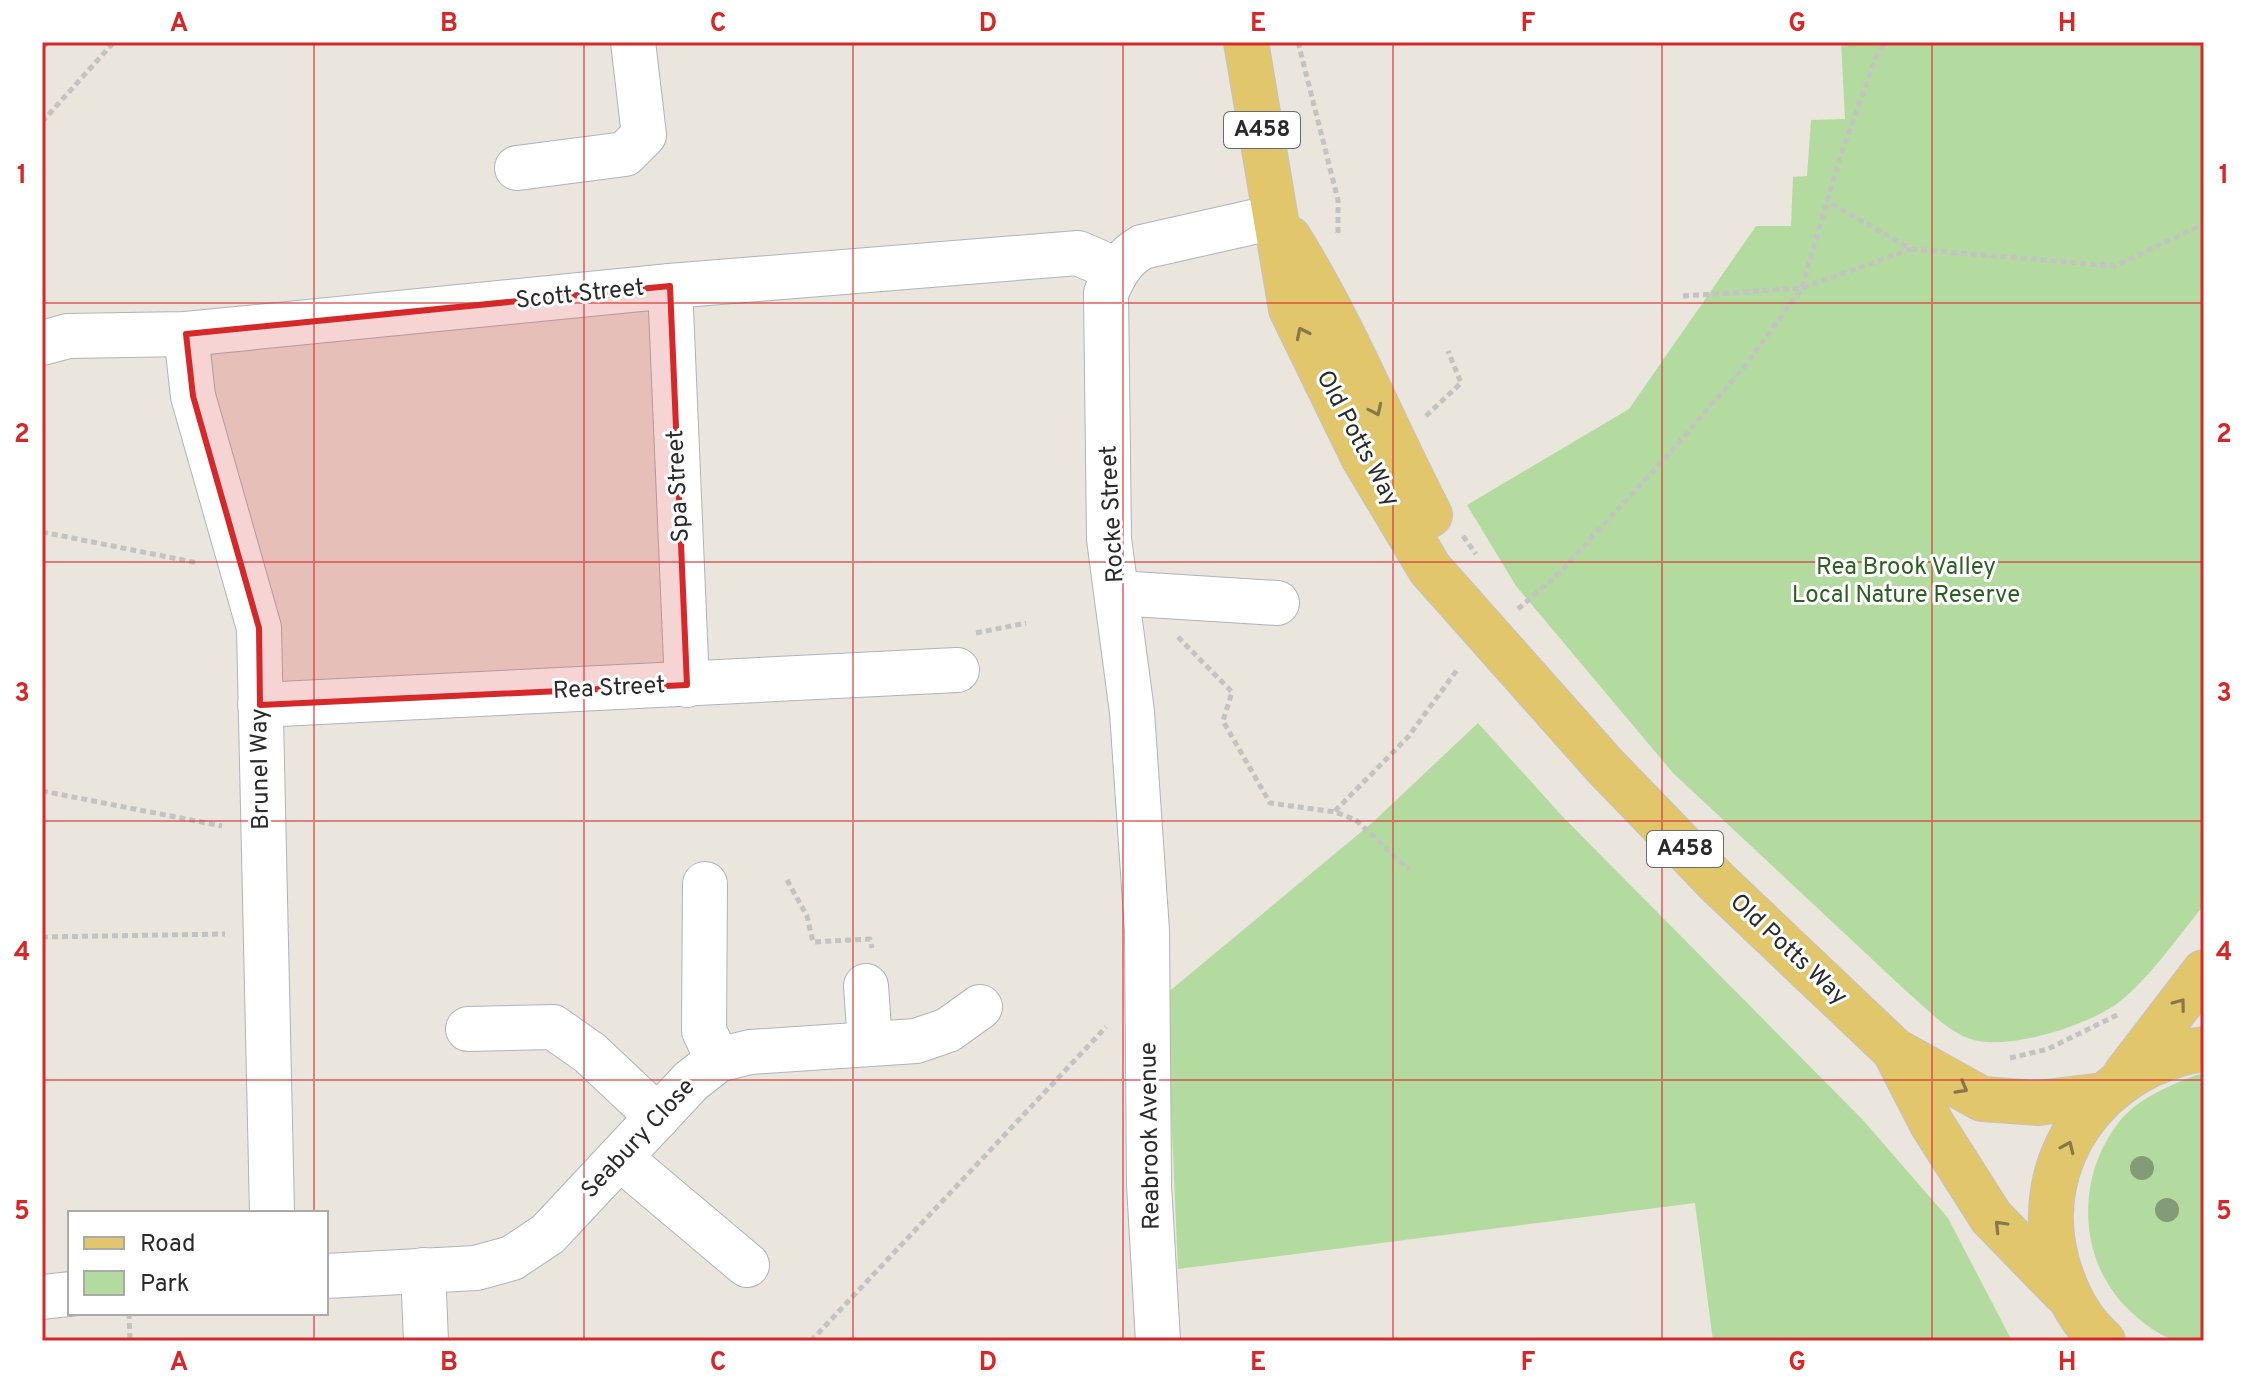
<svg xmlns="http://www.w3.org/2000/svg" width="2246" height="1383" font-family="Overpass,sans-serif">
  <rect width="100%" height="100%" fill="#eae5dd"/>
  <g fill="#b4db9f">
    <path d="M1841,42H2204V905C2180,934 2152,975 2124,998C2095,1024 2012,1050 1974,1040C1948,1033 1925,1007 1905,990L1673,773L1516,586L1467,505L1629,409L1756,226H1791L1793,177L1807,176L1811,120L1845,119Z"/>
    <polygon points="1478,723 1563,817 1862,1119 1948,1218 2012,1341 1713,1341 1695,1203 1178,1269 1166,994 1373,822"/>
    <path d="M2204,1074V1341C2195,1341 2183,1343 2174,1340C2156,1334 2142,1322 2129,1310C2079,1262 2075,1182 2116,1126C2135,1099 2167,1087 2196,1075Z"/>
  </g>
  <g fill="none" stroke-linecap="round" stroke-linejoin="round">
    <defs>
      <g id="minor">
        <polyline points="517,168 625,154 644,135 633,42"/>
        <polyline points="670,286 687,685"/>
        <polyline points="186,334 193,396 259,628 272,1213"/>
        <polyline points="42,343 68,336 186,334 670,286 1078,253 1117,270"/>
        <polyline points="1117,593 1277,603"/>
        <polyline points="260,705 957,670"/>
        <polyline points="705,884 704,1031 718,1060"/>
        <polyline points="866,986 870,1043"/>
        <polyline points="468,1029 553,1027 590,1053 658,1117"/>
        <polyline points="620,1158 747,1265"/>
        <polyline points="423,1270 426,1341"/>
        <polyline points="326,1276 476,1268 512,1258 548,1234 691,1081 718,1060 750,1052 916,1041 948,1030 980,1007"/>
        <polyline points="42,1297 70,1294"/>
        <path d="M1158,1341L1149,1185L1147,931L1132,712L1109,539L1106,293C1115,273 1122,259 1142,247L1275,217"/>
      </g>
      <g id="major">
        <polyline points="1246,42 1291,309 1363,457 1430,569 1605,766 1718,883 1894,1050 1982,1099 2038,1103 2104,1095"/>
        <path d="M1289,238C1343,324 1383,424 1430,515"/>
        <polyline points="1894,1050 1932,1124 1991,1217 2064,1292"/>
        <polyline points="2125,1075 2204,972"/>
        <path d="M2103,1341C2080,1321 2065,1291 2057,1262C2029,1159 2101,1063 2204,1049"/>
      </g>
    </defs>
    <use href="#minor" stroke="#b0b3bc" stroke-width="46"/>
    <use href="#major" stroke="#c3c3c3" stroke-width="46"/>
    <g stroke="#c3c3c3" stroke-width="5" stroke-dasharray="6 4" stroke-linecap="butt">
      <polyline points="1298,42 1338,200 1338,236"/>
      <polyline points="42,122 114,42"/>
      <polyline points="1911,249 2115,266 2204,224"/>
      <polyline points="1683,296 1802,288 1911,249 1827,201"/>
      <polyline points="1426,416 1461,383 1448,351"/>
      <polyline points="42,532 198,563"/>
      <polyline points="1463,536 1476,554"/>
      <polyline points="1518,609 1557,575 1669,454 1744,367 1802,288 1840,157 1876,57 1886,42"/>
      <polyline points="976,633 1026,623"/>
      <polyline points="1178,637 1232,692 1223,721 1270,803 1335,812 1356,820 1409,870"/>
      <polyline points="42,791 222,826"/>
      <polyline points="1335,811 1408,737 1457,670"/>
      <polyline points="787,880 807,916 813,942 870,939 872,948"/>
      <polyline points="42,937 225,934"/>
      <polyline points="2010,1058 2048,1049 2119,1014"/>
      <polyline points="129,1313 130,1341"/>
      <polyline points="811,1341 1106,1027"/>
    </g>
    <use href="#minor" stroke="#fff" stroke-width="44"/>
    <use href="#major" stroke="#e1c66b" stroke-width="44"/>
    <polyline stroke="#a0a3b2" stroke-width="6" points="42,47 47,42"/>
  </g>
  <g fill="#839b76">
    <circle cx="2142" cy="1168" r="12"/>
    <circle cx="2167" cy="1210" r="12"/>
  </g>
  <defs><path id="oneway-chevron" d="M-2-3.5L2.5 0L-2 3.5" fill="none" stroke-width="1.6" stroke-linecap="round" stroke-linejoin="round" transform="scale(2)"/></defs>
  <g stroke="#86784a">
    <use href="#oneway-chevron" transform="translate(1302 333) rotate(-116)"/>
    <use href="#oneway-chevron" transform="translate(1376 410) rotate(65)"/>
    <use href="#oneway-chevron" transform="translate(2180 1004) rotate(-53)"/>
    <use href="#oneway-chevron" transform="translate(1962 1088) rotate(29)"/>
    <use href="#oneway-chevron" transform="translate(2068 1147) rotate(-66)"/>
    <use href="#oneway-chevron" transform="translate(2000 1226) rotate(-134)"/>
  </g>
  <path fill="#d62828" fill-opacity="0.2" stroke="#d62828" stroke-width="6" stroke-linejoin="round" d="M670,286L687,685L260,705L259,628L193,396L186,334Z"/>
  <path fill="none" stroke="#d62828" stroke-width="2" stroke-opacity="0.55" d="M314,42V1213M584,42V1341M853,42V1341M1123,42V1341M1393,42V1341M1662,42V1341M1932,42V1341M42,303H2204M42,562H2204M42,821H2204M42,1080H2204M314,1313V1341"/>
  <g text-anchor="middle" dominant-baseline="central" stroke-width="6" stroke-linejoin="round" paint-order="stroke">
    <g fill="#fff" stroke="#6a6a6a" stroke-width="2">
      <rect x="1224" y="112" width="76" height="36" rx="6"/>
      <rect x="1647" y="831" width="76" height="36" rx="6"/>
    </g>
    <g font-size="22" font-weight="bold" fill="#2a2a2a">
      <text x="1262" y="130">A458</text>
      <text x="1685" y="849">A458</text>
    </g>
    <g font-size="24" fill="#2a2a2a" stroke="#fff">
      <text transform="translate(580 295) rotate(-6)">Scott Street</text>
      <text transform="translate(1357 439) rotate(62)">Old Potts Way</text>
      <text transform="translate(679 486) rotate(-93)">Spa Street</text>
      <text transform="translate(1113 514) rotate(-93)">Rocke Street</text>
      <text transform="translate(609 689) rotate(-3)">Rea Street</text>
      <text transform="translate(261 769) rotate(-91)">Brunel Way</text>
      <text transform="translate(1788 950) rotate(43)">Old Potts Way</text>
      <text transform="translate(1151 1136) rotate(-91)">Reabrook Avenue</text>
      <text transform="translate(639 1139) rotate(-47)">Seabury Close</text>
    </g>
    <g font-size="24" fill="#2e5f22" stroke="#fff">
      <text x="1906" y="568">Rea Brook Valley<tspan x="1906" dy="28">Local Nature Reserve</tspan></text>
    </g>
  </g>
  <rect width="2246" height="1383" fill="none" stroke="#ffffff" stroke-width="88"/>
  <rect x="68" y="1211" width="260" height="104" fill="#ffffff" stroke="#aaaaaa" stroke-width="2"/>
  <rect x="84" y="1237" width="40" height="12" fill="#e1c66b" stroke="#aaaaaa" stroke-width="2"/>
  <text x="140" y="1251" font-size="24" fill="#2a2a2a">Road</text>
  <rect x="84" y="1271" width="40" height="24" fill="#b4db9f" stroke="#aaaaaa" stroke-width="2"/>
  <text x="140" y="1291" font-size="24" fill="#2a2a2a">Park</text>
  <rect x="44" y="44" width="2158" height="1295" fill="none" stroke="#d62828" stroke-width="3"/>
  <g font-size="26" text-anchor="middle" font-weight="bold" fill="#d62828">
    <text x="179" y="31">A</text>
    <text x="449" y="31">B</text>
    <text x="718" y="31">C</text>
    <text x="988" y="31">D</text>
    <text x="1258" y="31">E</text>
    <text x="1528" y="31">F</text>
    <text x="1797" y="31">G</text>
    <text x="2067" y="31">H</text>
    <text x="22" y="183">1</text>
    <text x="2224" y="183">1</text>
    <text x="22" y="442">2</text>
    <text x="2224" y="442">2</text>
    <text x="22" y="701">3</text>
    <text x="2224" y="701">3</text>
    <text x="22" y="960">4</text>
    <text x="2224" y="960">4</text>
    <text x="22" y="1219">5</text>
    <text x="2224" y="1219">5</text>
    <text x="179" y="1370">A</text>
    <text x="449" y="1370">B</text>
    <text x="718" y="1370">C</text>
    <text x="988" y="1370">D</text>
    <text x="1258" y="1370">E</text>
    <text x="1528" y="1370">F</text>
    <text x="1797" y="1370">G</text>
    <text x="2067" y="1370">H</text>
  </g>
</svg>
